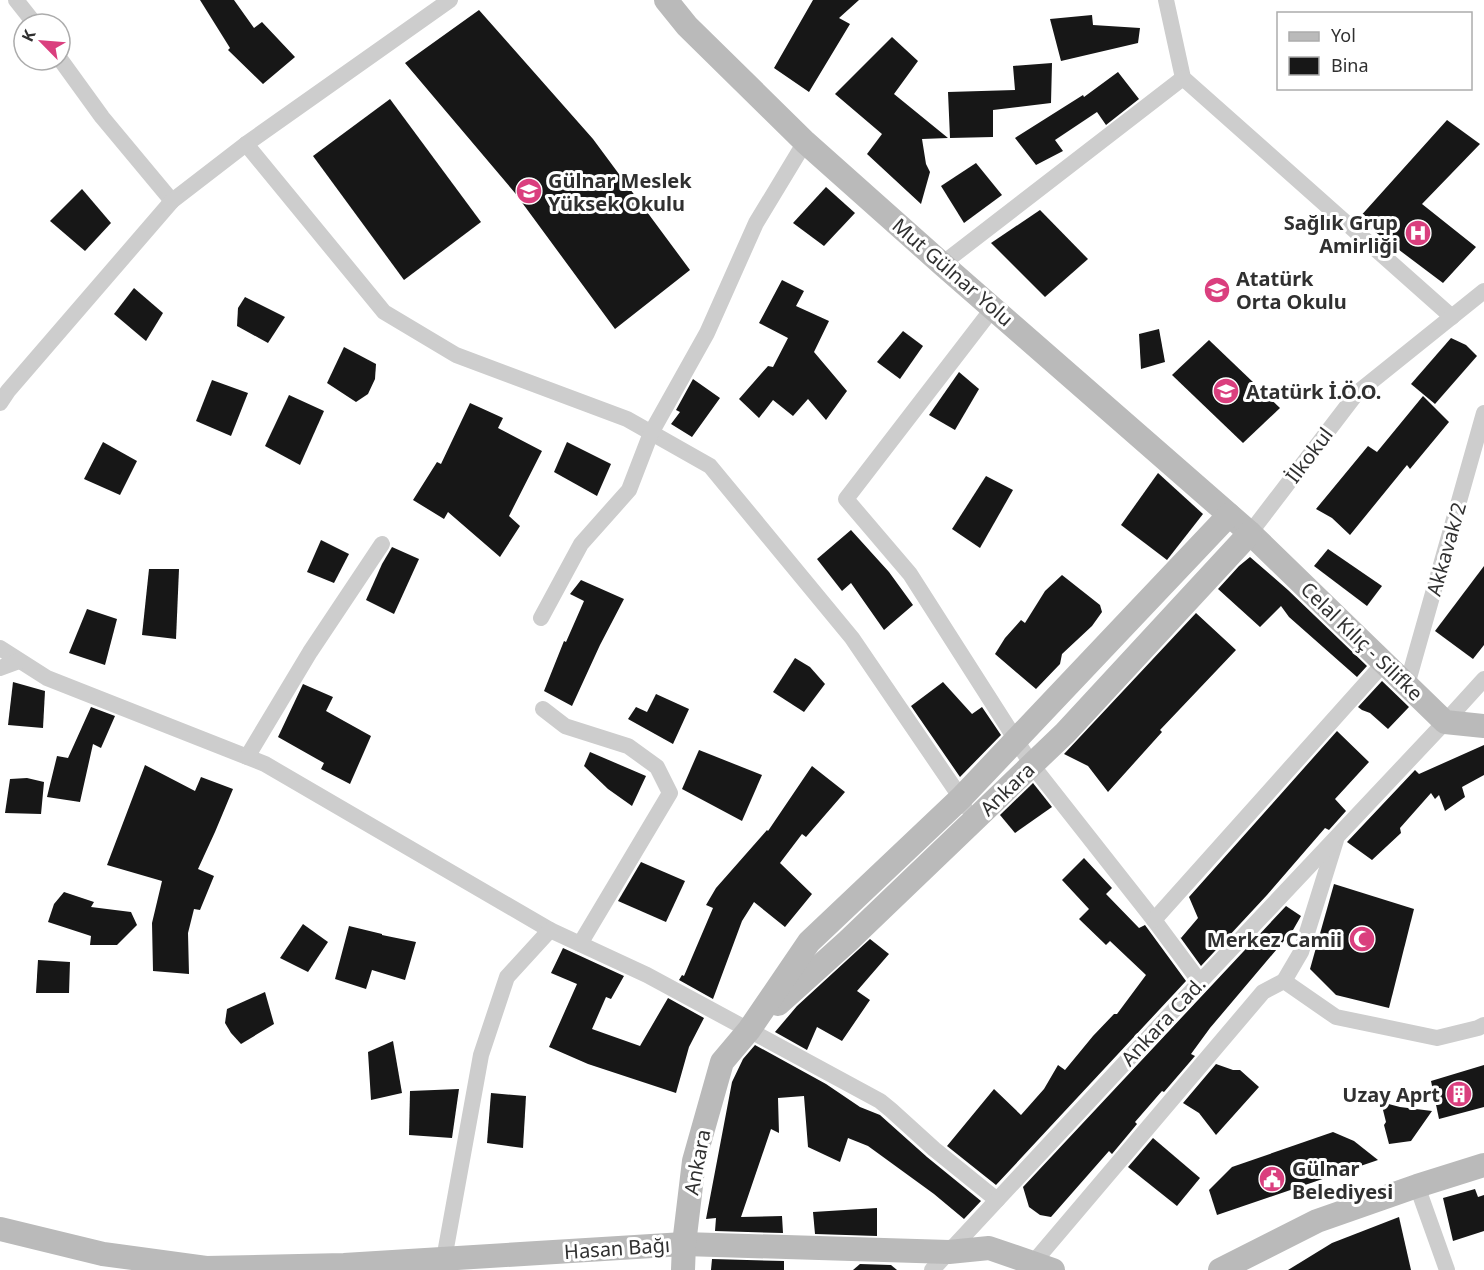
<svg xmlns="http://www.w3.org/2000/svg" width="1484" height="1270" font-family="'Noto Sans',sans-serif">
  <rect width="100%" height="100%" fill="#fff"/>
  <g fill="#171717">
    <polygon points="200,0 234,0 254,28 262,22 295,57 263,84 228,50 230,48"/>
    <polygon points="813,0 859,0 839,18 850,24 809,92 774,68"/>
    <polygon points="479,10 593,139 690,270 615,329 515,193 405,63"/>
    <polygon points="1092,15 1093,25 1140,28 1138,43 1061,61 1050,19"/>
    <polygon points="892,37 918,61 894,94 948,138 922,139 926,164 930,172 921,204 867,154 882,134 835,94"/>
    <polygon points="1052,63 1051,103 993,110 993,137 950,138 948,92 1015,90 1013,66"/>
    <polygon points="1118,72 1139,99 1106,125 1097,112 1055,140 1063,151 1036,165 1015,138 1083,95 1084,97"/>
    <polygon points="390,99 481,222 404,280 313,156"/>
    <polygon points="1447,120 1480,144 1422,204 1476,247 1443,283 1358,219"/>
    <polygon points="976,163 1002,195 964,223 941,186"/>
    <polygon points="826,187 855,213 824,246 793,223"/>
    <polygon points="82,189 111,223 85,251 50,221"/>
    <polygon points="1040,210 1088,259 1045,297 991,243"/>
    <polygon points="782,280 804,291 796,306 829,321 814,352 847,391 826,420 808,399 793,416 773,400 759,418 739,399 768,366 773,367 788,338 759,323"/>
    <polygon points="134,288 163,313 146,341 114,314"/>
    <polygon points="245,297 285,317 268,343 237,326 238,308"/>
    <polygon points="1159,329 1165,362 1141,369 1139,334"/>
    <polygon points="903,331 923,346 900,379 877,362"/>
    <polygon points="1451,338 1466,345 1477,356 1435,404 1411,384"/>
    <polygon points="1209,340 1280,408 1243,443 1172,375"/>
    <polygon points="344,347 376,364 375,379 368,394 356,402 327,383"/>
    <polygon points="959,372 979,389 955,430 929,415"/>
    <polygon points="693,379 720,398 692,437 671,424 680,412 676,410"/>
    <polygon points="212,380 248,393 231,436 196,421"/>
    <polygon points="289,395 324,411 300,465 265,446"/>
    <polygon points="1423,396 1449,422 1410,469 1407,465 1350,535 1332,518 1316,509 1368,446 1377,452"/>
    <polygon points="470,403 503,418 498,428 542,451 509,516 520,526 500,557 448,512 444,519 413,500 437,462 441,464"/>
    <polygon points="103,442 137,461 120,495 84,479"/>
    <polygon points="567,442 611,464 597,496 554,472"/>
    <polygon points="1158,473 1203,514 1167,560 1121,525"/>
    <polygon points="986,476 1013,490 980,548 952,529"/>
    <polygon points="851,530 889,572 913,605 884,630 851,583 842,591 817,559"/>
    <polygon points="321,540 349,554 334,583 307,572"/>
    <polygon points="392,547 419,559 394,614 366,600 382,564"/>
    <polygon points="1328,549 1382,586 1367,606 1314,566"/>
    <polygon points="1250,557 1288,590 1367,666 1357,677 1289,617 1281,606 1260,627 1218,589 1239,566"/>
    <polygon points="1484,566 1484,645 1473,659 1435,631"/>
    <polygon points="149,569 179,569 176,639 142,635"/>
    <polygon points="1062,575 1100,605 1102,612 1092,626 1062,654 1060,664 1036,689 995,654 1005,638 1021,620 1025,623 1045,591"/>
    <polygon points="581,580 624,599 600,645 572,706 544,691 564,641 566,642 584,601 570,594"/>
    <polygon points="87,609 117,619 105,665 69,653"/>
    <polygon points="1196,613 1236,650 1160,730 1162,732 1108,792 1088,766 1064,754"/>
    <polygon points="795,658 810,667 825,684 804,712 773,692"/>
    <polygon points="1382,681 1409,707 1388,729 1370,713 1362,710 1358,707"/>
    <polygon points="13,682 45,691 43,728 8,725"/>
    <polygon points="943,682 972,714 982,707 1001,735 960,777 911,706"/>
    <polygon points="303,684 333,697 326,711 371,736 350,784 321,769 324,763 278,737"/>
    <polygon points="656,694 689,709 673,744 628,719 636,707 647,712"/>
    <polygon points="91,707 115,716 101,748 93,744 80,802 47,797 57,756 68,758"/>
    <polygon points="1337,731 1369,762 1335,799 1346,811 1329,830 1325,828 1267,895 1201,966 1180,937 1181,938 1198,918 1189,897"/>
    <polygon points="1484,745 1484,775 1462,787 1465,797 1445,811 1439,795 1435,799 1431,793 1400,828 1401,833 1372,860 1347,842 1415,770 1419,774"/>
    <polygon points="699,750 762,775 742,821 682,789"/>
    <polygon points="590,752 646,776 632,806 608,789 584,766"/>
    <polygon points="145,765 195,791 201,777 233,789 215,832 198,869 214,876 200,910 194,909 188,933 189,974 153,971 152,923 162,881 107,865"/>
    <polygon points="812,766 845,792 806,837 802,834 780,863 812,894 785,927 754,902 742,921 713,999 679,980 682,975 684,976 713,908 706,905 716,888 767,830 768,831"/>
    <polygon points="27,778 44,782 41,814 5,813 10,779"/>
    <polygon points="1033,783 1052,807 1015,833 1000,815"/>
    <polygon points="1084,858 1112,888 1106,894 1139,928 1145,925 1186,981 996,1185 947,1146 994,1089 1021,1115 1044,1089 1058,1065 1065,1070 1093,1036 1114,1014 1117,1014 1146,975 1110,941 1106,945 1079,919 1089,909 1062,880"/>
    <polygon points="641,862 685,881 666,922 618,901"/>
    <polygon points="1334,884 1414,909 1389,1008 1336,995 1310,969"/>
    <polygon points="64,892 94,902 91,907 131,912 137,925 117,945 90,945 91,936 48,922 54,904"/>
    <polygon points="1286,906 1301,916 1293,930 1210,1028 1191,1054 1195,1056 1164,1092 1162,1091 1135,1122 1137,1124 1112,1154 1109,1151 1051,1217 1040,1215 1029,1207 1023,1187"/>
    <polygon points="303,924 328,942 308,972 280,958"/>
    <polygon points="349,926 382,934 382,935 416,942 405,980 372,970 366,989 335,979"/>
    <polygon points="870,939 889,954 857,991 870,1000 842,1041 817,1027 807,1050 775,1032 797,1006"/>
    <polygon points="563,948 624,976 611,999 606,997 592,1029 640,1046 668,998 704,1018 689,1047 676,1093 588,1064 549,1047 577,984 551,973"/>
    <polygon points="38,960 70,962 69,993 36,993"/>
    <polygon points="265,992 274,1024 241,1044 231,1033 225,1023 227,1009"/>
    <polygon points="393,1041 402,1093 371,1100 368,1052"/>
    <polygon points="755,1045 826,1084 860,1107 880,1115 927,1157 981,1201 964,1219 934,1194 868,1146 848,1138 840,1162 808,1147 804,1096 778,1098 779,1133 771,1129 741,1217 782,1216 783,1233 715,1231 716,1218 706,1219 732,1082 743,1059"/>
    <polygon points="1216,1064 1233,1070 1240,1070 1259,1087 1216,1135 1199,1113 1183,1103"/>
    <polygon points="1484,1065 1484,1107 1439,1119 1431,1081"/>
    <polygon points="459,1089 452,1138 409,1135 410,1091"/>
    <polygon points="491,1093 526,1096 523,1148 487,1143"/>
    <polygon points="1381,1102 1400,1107 1432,1111 1411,1141 1389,1144 1384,1125 1386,1122"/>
    <polygon points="1333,1132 1354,1141 1378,1160 1217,1215 1209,1190 1232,1167"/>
    <polygon points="1153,1138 1200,1178 1177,1206 1128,1167"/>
    <polygon points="1475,1189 1478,1197 1484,1195 1484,1231 1453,1241 1443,1198"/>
    <polygon points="877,1208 877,1236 815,1234 813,1212"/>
    <polygon points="1399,1217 1411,1270 1288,1270 1332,1243"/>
    <polygon points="712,1259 784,1261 784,1270 711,1270"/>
    <polygon points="860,1264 891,1265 897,1270 853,1270"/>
  </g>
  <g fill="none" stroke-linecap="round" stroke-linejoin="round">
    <g stroke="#cdcdcd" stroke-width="16">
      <polyline points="16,0 35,24"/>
      <polyline points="1166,0 1183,78 1452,317"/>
      <polyline points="60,59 102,117 172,201"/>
      <polyline points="246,144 384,312 456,355 627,419 710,466 852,638 961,798 964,806"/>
      <polyline points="942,264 1183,78"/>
      <polyline points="993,308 846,499 910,574 1032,765 1154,920 1200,982"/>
      <polyline points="0,403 8,391 172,201 246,144 450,0"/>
      <polyline points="1250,533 1357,393 1484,291"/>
      <polyline points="541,618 581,544 629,490 651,433 707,333 756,223 805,142"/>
      <polyline points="0,648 47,678 265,764 550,930 647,975 880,1101 891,1110 934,1149 997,1200"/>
      <polyline points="0,668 19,661"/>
      <polyline points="1407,685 1484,413"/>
      <polyline points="543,709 565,726 628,746 657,767 670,793 580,944"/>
      <polyline points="247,757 310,652 382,544"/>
      <polyline points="1154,920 1384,663"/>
      <polyline points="1284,981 1301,952 1336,840"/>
      <polyline points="1417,1186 1447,1270"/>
      <polyline points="444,1259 481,1055 507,977 550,930"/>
      <polyline points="1033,1263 1263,992 1284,981 1336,1017 1437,1038 1478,1028 1484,1025"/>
      <polyline points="932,1270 1200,982 1445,722 1484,679"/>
    </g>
    <g stroke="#bababa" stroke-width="24">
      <polyline points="666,0 687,26 805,142 942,264 1250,533 1445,722 1484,726"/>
      <polyline points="778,1004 848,941 1065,733 1250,533"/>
      <polyline points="0,1229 103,1254 206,1268 344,1265 684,1244 949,1252 989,1248 1053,1270"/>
      <polyline points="683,1270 684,1244 694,1161 722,1062 749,1030 809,942 961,798 1229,515"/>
      <polyline points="1220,1270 1317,1221 1417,1186 1484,1165"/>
    </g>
  </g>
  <defs>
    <symbol id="university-disc" viewBox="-11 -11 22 22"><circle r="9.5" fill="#da3f7e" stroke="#fff"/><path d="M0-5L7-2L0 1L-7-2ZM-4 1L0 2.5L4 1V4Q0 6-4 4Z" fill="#fff"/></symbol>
    <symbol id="hospital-disc" viewBox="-11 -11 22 22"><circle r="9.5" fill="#da3f7e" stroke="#fff"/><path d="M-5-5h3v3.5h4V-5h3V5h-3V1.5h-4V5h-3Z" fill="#fff"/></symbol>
    <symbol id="school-disc" viewBox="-11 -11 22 22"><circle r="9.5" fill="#da3f7e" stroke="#fff"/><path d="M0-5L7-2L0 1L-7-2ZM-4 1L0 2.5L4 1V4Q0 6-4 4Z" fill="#fff"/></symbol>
    <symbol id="mosque-disc" viewBox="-11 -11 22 22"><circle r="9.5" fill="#da3f7e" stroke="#fff"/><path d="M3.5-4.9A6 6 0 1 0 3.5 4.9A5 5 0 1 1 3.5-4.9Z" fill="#fff"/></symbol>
    <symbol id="building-disc" viewBox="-11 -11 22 22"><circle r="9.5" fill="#da3f7e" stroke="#fff"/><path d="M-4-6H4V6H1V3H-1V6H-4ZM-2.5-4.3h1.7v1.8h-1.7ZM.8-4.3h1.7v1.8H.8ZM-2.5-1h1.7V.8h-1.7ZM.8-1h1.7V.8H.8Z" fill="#fff"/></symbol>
    <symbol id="civic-disc" viewBox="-11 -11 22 22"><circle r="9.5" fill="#da3f7e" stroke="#fff"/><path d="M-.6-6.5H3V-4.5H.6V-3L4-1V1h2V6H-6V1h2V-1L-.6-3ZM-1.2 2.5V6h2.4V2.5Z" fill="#fff"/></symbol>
  </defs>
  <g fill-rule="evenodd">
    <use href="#university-disc" x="514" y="176" width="30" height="30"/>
    <use href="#hospital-disc" x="1403" y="218" width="30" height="30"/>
    <use href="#school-disc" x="1202" y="275" width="30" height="30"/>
    <use href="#school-disc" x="1211" y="376" width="30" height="30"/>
    <use href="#mosque-disc" x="1347" y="924" width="30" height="30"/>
    <use href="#building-disc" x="1444" y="1079" width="30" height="30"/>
    <use href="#civic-disc" x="1257" y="1164" width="30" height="30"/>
  </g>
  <g text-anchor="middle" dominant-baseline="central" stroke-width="6" stroke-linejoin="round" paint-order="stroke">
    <g font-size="20" font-weight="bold" fill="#303030" stroke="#fff" text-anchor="start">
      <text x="548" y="180">Gülnar Meslek<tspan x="548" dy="23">Yüksek Okulu</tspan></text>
      <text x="1398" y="222" text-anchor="end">Sağlık Grup<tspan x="1398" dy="23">Amirliği</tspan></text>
      <text x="1236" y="278">Atatürk<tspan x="1236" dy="23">Orta Okulu</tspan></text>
      <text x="1246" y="391">Atatürk İ.Ö.O.</text>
      <text x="1342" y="939" text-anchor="end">Merkez Camii</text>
      <text x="1440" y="1094" text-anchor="end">Uzay Aprt</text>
      <text x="1292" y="1168">Gülnar<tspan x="1292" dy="23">Belediyesi</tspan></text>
    </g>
    <g font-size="20" fill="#303030" stroke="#fff">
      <text transform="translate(953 272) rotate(41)">Mut Gülnar Yolu</text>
      <text transform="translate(1309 455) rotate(-53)">İlkokul</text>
      <text transform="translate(1446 549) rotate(-74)">Akkavak/2</text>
      <text transform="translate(1362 641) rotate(44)">Celal Kılıç - Silifke</text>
      <text transform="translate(1007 789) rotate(-44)">Ankara</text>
      <text transform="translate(1163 1021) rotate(-47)">Ankara Cad.</text>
      <text transform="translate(697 1162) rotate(-79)">Ankara</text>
      <text transform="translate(617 1248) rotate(-4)">Hasan Bağı</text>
    </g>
  </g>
  <rect x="1277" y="12" width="195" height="78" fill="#ffffff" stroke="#acacac" stroke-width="1.5"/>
  <rect x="1289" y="32" width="30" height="9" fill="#bababa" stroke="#acacac" stroke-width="1.5"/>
  <text x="1331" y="42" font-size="18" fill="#303030">Yol</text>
  <rect x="1289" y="57" width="30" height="18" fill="#171717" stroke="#acacac" stroke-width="1.5"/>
  <text x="1331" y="72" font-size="18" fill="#303030">Bina</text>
  <g transform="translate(42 42) rotate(295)"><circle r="28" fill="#ffffff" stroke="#acacac" stroke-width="1.5"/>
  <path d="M0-4.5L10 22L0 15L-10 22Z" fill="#da3f7e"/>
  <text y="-9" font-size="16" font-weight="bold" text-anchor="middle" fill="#303030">K</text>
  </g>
</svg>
